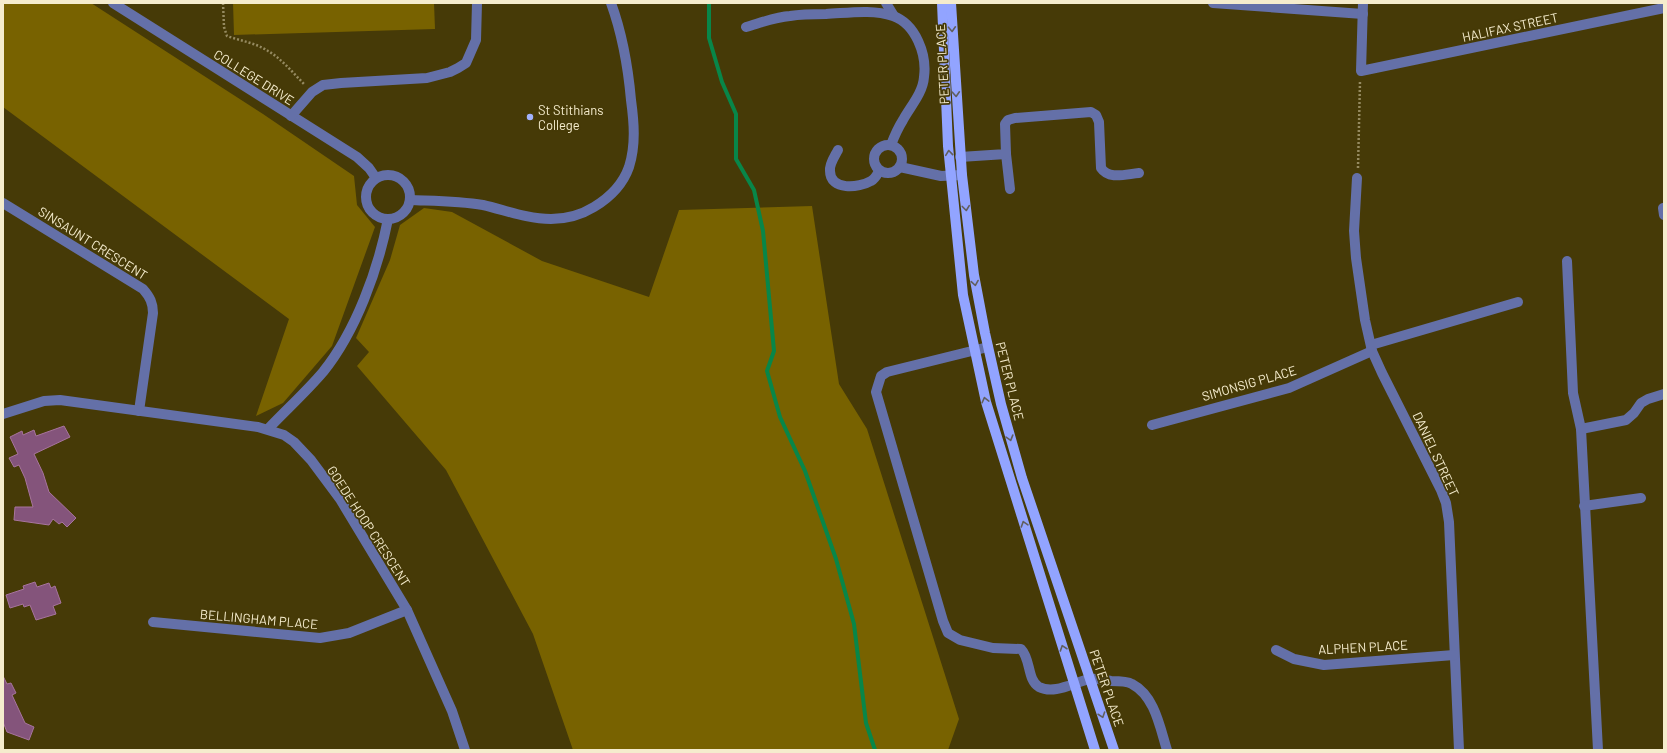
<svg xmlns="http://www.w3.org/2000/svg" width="1667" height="753" font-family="Barlow,sans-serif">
  <rect width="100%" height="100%" fill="#463a07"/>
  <g fill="#786200">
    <polygon points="3,3 91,3 263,114 354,176 357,205 375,227 332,346 283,403 256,416 289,319 3,107"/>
    <polygon points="233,3 434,3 435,29 234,35"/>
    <polygon points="812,206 839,384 867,429 959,719 948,750 573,750 533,634 446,470 357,366 369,352 356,338 390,260 400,225 424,208 452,212 542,261 649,297 679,210"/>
  </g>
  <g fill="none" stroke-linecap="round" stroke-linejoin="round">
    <polyline stroke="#088649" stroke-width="4" points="709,3 709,38 722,82 736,114 736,159 754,190 763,231 774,351 767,371 780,417 805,471 836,559 854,624 866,723 875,750"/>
  </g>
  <g fill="#84547b" stroke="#a7749d">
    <polygon points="64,426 70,437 34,454 43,473 49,492 76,518 67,527 62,522 59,524 53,519 49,525 14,520 15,507 33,507 25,478 19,465 14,467 9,458 18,454 10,437 22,431 23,435 34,430 36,436"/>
    <polygon points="35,582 37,587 49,583 51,588 55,586 61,603 53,606 56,614 36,620 30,605 24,607 23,604 10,608 6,595 24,589 23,586"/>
    <polygon points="3,676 7,684 11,683 16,693 12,695 25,723 34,727 29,740 7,732 3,722"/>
  </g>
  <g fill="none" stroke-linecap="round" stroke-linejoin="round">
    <g stroke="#958a60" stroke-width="2.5" stroke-dasharray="2 2" stroke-linecap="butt">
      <path d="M223,3L224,27L227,36C241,41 256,43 268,51C282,59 293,73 305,85"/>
      <polyline points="1358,168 1360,81"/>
    </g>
    <g stroke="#6470a8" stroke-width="10">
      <polyline points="113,3 357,157 369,168 376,178"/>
      <polyline points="886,3 894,16"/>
      <polyline points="1213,3 1363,14"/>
      <polyline points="1363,3 1361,71 1664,8"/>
      <path d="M746,27C760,23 775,17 790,16C802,14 814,14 826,14C848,13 872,9 893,16C916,24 927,55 924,77C923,93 910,107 903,120C898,128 894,137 891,145"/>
      <polyline points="291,116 312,92 323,85 341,83 427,78 450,72 458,68 466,63 476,40 477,3"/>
      <circle cx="888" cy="159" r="14"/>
      <path d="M838,150C835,156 829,164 830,171C830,191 859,188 871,181C875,179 877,175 879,171"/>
      <polyline points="1006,154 1010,189"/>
      <path d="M960,157L1006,154L1005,124L1008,120L1015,118L1091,112L1096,115L1099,122L1101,168C1109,180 1126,174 1139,173"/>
      <polyline points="900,167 941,176 962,175"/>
      <circle cx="388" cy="197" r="22"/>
      <polyline points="1357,178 1354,231 1356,258 1365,320 1372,351 1382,373 1441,490 1446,503 1449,522 1459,750"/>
      <path d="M410,200C434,201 459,201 483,205C505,210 527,219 551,219C566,219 581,215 594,207C609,198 623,184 629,167C636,145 634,122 631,100C628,66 623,36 611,3"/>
      <path d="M3,203L143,289C150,297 153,303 153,313L139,411"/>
      <polyline points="1663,208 1664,215"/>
      <polyline points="1567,261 1573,393 1581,429 1598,750"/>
      <polyline points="1371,345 1518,302"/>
      <path d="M988,347L887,372L881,376L876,392L943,621L948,633L960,640L993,648L1021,649C1031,659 1027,680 1039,687C1055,695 1074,682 1090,679C1096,678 1105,680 1111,681C1117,681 1127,681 1132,684C1155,696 1160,728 1167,750"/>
      <polyline points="3,414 44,401 60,400 258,427 284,435 294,442 311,460 340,499 407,610 452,711 465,750"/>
      <polyline points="1152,425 1289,388 1372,351"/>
      <path d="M268,429C286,410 306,392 323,372C356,331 378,270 388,219"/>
      <polyline points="1581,429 1626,420 1634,413 1641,403 1648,399 1664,394"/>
      <polyline points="1584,506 1641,498"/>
      <polyline points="153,622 320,638 349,633 407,610"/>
      <polyline points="1276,650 1294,659 1324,665 1454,655"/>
    </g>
    <g stroke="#92a4ff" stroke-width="10">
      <polyline points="942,3 948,146 963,295 986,402 1095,750"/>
      <polyline points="951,3 962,175 974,275 985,333 1001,404 1022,478 1114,750"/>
    </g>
  </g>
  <defs><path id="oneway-chevron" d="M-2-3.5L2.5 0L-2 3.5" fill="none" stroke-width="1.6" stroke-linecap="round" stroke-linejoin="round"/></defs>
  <g stroke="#615f5e">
    <use href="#oneway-chevron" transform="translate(952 29) rotate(87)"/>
    <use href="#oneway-chevron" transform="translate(956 94) rotate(87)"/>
    <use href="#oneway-chevron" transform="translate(949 153) rotate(-96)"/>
    <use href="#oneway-chevron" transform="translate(966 208) rotate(83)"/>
    <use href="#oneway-chevron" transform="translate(975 283) rotate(81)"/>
    <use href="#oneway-chevron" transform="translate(985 400) rotate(-104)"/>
    <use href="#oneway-chevron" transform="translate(1010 438) rotate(74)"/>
    <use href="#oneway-chevron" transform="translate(1024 524) rotate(-108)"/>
    <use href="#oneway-chevron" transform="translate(1063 648) rotate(-109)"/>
    <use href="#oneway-chevron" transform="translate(1102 715) rotate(71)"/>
  </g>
  <circle fill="#a2b2fd" stroke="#463a07" stroke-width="1.5" cx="530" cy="117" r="4"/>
  <g text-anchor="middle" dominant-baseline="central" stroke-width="3.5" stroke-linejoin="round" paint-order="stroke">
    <g font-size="13" fill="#f5eccd" stroke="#463a07">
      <text transform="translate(1510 27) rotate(-12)">HALIFAX STREET</text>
      <text transform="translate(942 64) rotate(-93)">PETER PLACE</text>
      <text transform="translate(254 77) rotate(32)">COLLEGE DRIVE</text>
      <text transform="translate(93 243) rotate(32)">SINSAUNT CRESCENT</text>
      <text transform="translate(1010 381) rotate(76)">PETER PLACE</text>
      <text transform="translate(1249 383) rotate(-16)">SIMONSIG PLACE</text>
      <text transform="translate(1436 454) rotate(65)">DANIEL STREET</text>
      <text transform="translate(369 526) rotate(57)">GOEDE HOOP CRESCENT</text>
      <text transform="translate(259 619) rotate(5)">BELLINGHAM PLACE</text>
      <text transform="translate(1363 647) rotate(-3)">ALPHEN PLACE</text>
      <text transform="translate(1107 688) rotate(71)">PETER PLACE</text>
    </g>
    <g font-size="13" fill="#f5eccd" stroke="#463a07" text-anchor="start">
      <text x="538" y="110">St Stithians<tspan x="538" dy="15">College</tspan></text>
    </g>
  </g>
  <rect width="1667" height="753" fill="none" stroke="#f5eccd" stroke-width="8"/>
</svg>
